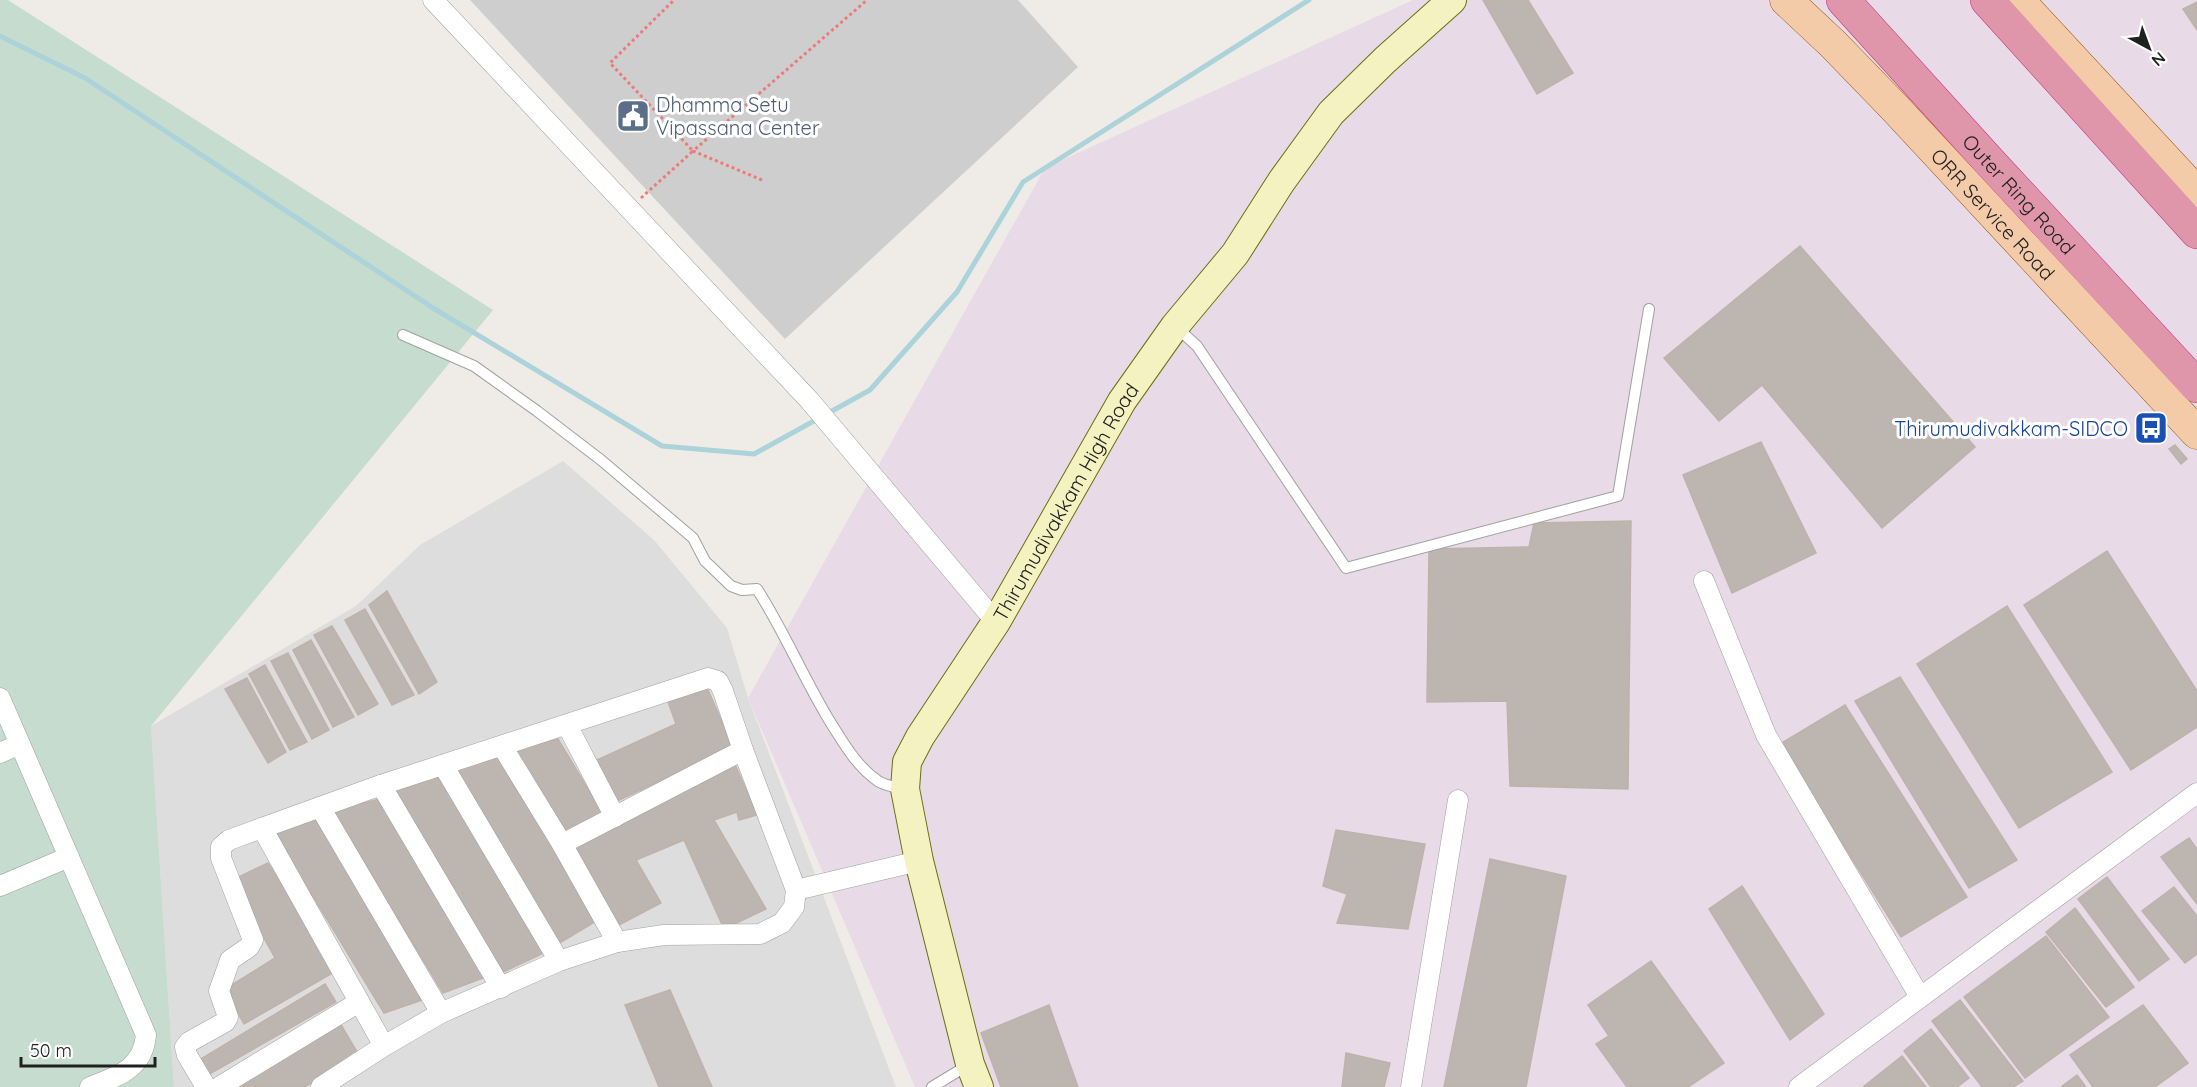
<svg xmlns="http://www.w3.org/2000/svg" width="2197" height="1087" font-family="Quicksand,sans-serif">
  <rect width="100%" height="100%" fill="#efece7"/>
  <polygon fill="#dedddd" points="563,461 654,540 727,628 748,698 896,1087 174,1087 151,726 356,606 420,545"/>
  <polygon fill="#e8dae7" points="1413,0 2197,0 2197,1087 915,1087 748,698 1045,168"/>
  <polygon fill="#cecece" points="470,0 1018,0 1078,67 785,339"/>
  <polygon fill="#c5dccf" points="0,0 8,0 493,310 151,726 174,1087 0,1087"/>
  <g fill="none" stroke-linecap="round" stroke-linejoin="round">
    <polyline stroke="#acd3d9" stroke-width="5" points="0,36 85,78 433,308 662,446 754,454 870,390 957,292 1023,182 1309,0"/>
  </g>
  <g fill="#bdb5b0" stroke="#c0b2ab" stroke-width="1.5">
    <polygon points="1483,0 1528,0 1573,73 1537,94"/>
    <polygon points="2197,2 2197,30 2183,9"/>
    <polygon points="1800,246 1975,447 1882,528 1762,385 1719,421 1664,358"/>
    <polygon points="1761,442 1816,553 1732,593 1683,475"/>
    <polygon points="2175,445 2187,459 2181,464 2169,449"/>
    <polygon points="1631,521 1628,789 1510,786 1507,701 1427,702 1429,549 1529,547 1534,523"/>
    <polygon points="2107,551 2197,691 2197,727 2131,770 2024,605"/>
    <polygon points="387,591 437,682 419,694 369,605"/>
    <polygon points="2007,606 2112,772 2019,828 1917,664"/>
    <polygon points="365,609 414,695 392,705 345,620"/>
    <polygon points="332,626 378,704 358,715 314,635"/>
    <polygon points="311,640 354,717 333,727 293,650"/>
    <polygon points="288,653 329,730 312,739 271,661"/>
    <polygon points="265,665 307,742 290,750 249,674"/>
    <polygon points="1900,677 2017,860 1969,888 1855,701"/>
    <polygon points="247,678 286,752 268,763 225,689"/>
    <polygon points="705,683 733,747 613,803 595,761 676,724 667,699"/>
    <polygon points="1845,705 1967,897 1901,937 1780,744"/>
    <polygon points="558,739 603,814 561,834 513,750"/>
    <polygon points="496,755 598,920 558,944 453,771"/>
    <polygon points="734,762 757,815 739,820 737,812 714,820 766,909 724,929 684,840 636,860 661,903 619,925 576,847"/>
    <polygon points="439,775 546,952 501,973 392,789"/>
    <polygon points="379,799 488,976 443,993 333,811"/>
    <polygon points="315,817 425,999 384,1013 272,829"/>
    <polygon points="1336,830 1425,844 1408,929 1337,923 1347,894 1323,886"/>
    <polygon points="2189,838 2197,849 2197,904 2161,857"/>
    <polygon points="1490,859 1566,876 1526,1087 1444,1087"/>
    <polygon points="268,863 336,971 244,1024 225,989 275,958 232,880"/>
    <polygon points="2107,877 2169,959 2139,981 2078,899"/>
    <polygon points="1742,886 1824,1014 1790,1040 1709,909"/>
    <polygon points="2174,887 2197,916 2197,954 2185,963 2142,911"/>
    <polygon points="2075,908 2134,987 2106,1007 2046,932"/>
    <polygon points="2046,936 2109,1017 2025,1078 1964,997"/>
    <polygon points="1651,961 1724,1063 1688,1087 1627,1087 1596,1044 1609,1036 1588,1005"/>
    <polygon points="325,984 336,1002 206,1076 196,1062"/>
    <polygon points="670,990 712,1087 659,1087 625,1005"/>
    <polygon points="1960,1000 2023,1081 2013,1087 1982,1087 1932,1021"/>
    <polygon points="1049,1005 1078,1087 1001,1087 981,1033"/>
    <polygon points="2143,1005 2188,1063 2155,1087 2093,1087 2070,1055"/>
    <polygon points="340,1023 360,1057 304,1087 231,1087"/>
    <polygon points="1931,1029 1969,1078 1957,1087 1931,1087 1904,1051"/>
    <polygon points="1346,1053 1390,1063 1384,1087 1342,1087"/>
    <polygon points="1902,1056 1926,1087 1863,1087"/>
    <polygon points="2077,1075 2086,1087 2061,1087"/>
  </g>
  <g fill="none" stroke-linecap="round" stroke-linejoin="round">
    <defs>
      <g id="lane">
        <polyline points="1175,326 1197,346 1346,568 1618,496 1649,309"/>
        <path d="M403,335L474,366L537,411L601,460L693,538L705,561L731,586L742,590L757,589C784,631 803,677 829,720C843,742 856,766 878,781C885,786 896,787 905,789"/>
        <polyline points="932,1087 970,1064"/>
      </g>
      <g id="street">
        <polyline points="433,0 810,401 996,622"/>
        <polyline points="1704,581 1766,735 1920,997"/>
        <path d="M0,698L146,1035C143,1069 118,1076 90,1087"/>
        <polyline points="567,725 615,817"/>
        <polyline points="502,746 562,844 617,942"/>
        <polyline points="0,753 20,744"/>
        <polyline points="443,765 559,961"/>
        <polyline points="381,785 501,988"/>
        <polyline points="320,807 441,1013"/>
        <polyline points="562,844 743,750"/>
        <polyline points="0,886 69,857"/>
        <polyline points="796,890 919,861"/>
        <polyline points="206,1087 187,1055 185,1047 189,1042 225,1022 228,1017 219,991 230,960 249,947 253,940 221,858 221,847 229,840 262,828"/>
        <polyline points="219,1087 359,1002"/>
        <polyline points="321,1087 384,1046 441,1013 559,961 617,942 664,935 760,934 782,923 794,907 796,890 743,750 723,691 718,681 708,678 381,785 262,828 384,1046"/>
        <polyline points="1411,1087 1458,800"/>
        <polyline points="1799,1087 2197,793"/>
      </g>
      <g id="secondary">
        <path id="s1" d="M979,1087L970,1064L919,861L905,789L907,762L920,737L996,622L1122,401L1175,326L1235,254L1281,182L1331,113L1385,60L1452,0"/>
      </g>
      <g id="primary">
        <path id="s2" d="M1786,0L1833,44L1894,107L2197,433"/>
        <polyline points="2018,0 2197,193"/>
      </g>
      <g id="highway">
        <path id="s3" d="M1843,0L1987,159L2197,386"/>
        <polyline points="1987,0 2197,232"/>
      </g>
    </defs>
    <use href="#lane" stroke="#a1a1a1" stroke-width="12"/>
    <use href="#street" stroke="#a1a1a1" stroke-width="21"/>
    <use href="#secondary" stroke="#6d6e0f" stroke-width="30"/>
    <use href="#primary" stroke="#8e570e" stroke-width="33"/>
    <use href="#highway" stroke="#cb3678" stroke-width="34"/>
    <g stroke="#ed7b7a" stroke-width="3" stroke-dasharray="3 3" stroke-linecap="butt">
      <polyline points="762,180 693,151 867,0"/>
      <polyline points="641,198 693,151 610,63 674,0"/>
    </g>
    <use href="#lane" stroke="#fff" stroke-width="10"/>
    <use href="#street" stroke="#fff" stroke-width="20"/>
    <use href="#secondary" stroke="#f4f2c0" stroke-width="28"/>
    <use href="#primary" stroke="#f4cba8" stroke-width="32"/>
    <use href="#highway" stroke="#df96ab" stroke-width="33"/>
  </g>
  <defs>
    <symbol id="civic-square" viewBox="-11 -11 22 22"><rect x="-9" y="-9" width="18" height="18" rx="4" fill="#5c6f8a" stroke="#fff"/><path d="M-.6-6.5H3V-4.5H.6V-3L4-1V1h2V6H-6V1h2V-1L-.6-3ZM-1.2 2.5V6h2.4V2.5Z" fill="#fff"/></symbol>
    <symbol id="bus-square" viewBox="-11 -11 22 22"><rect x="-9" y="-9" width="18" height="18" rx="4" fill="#1a4fb4" stroke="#fff"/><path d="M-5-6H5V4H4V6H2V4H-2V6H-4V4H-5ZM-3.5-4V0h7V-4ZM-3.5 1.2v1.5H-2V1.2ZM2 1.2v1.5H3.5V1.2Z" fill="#fff"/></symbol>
  </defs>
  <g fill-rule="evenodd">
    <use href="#civic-square" x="614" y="97" width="38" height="38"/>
    <use href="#bus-square" x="2132" y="409" width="38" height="38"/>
  </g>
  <g text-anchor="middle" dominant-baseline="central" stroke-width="6" stroke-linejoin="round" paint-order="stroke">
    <g font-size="20" fill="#4e5e75" stroke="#fff" text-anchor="start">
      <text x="656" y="104">Dhamma Setu<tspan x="656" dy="23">Vipassana Center</tspan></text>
    </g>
    <g font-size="20" fill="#202020" stroke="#fff">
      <text stroke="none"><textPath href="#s3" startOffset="262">Outer Ring Road</textPath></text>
      <text stroke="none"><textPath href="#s2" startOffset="298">ORR Service Road</textPath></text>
      <text stroke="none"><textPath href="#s1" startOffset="639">Thirumudivakkam High Road</textPath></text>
    </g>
    <g font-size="20" fill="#164399" stroke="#fff" text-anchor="end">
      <text x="2128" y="428">Thirumudivakkam-SIDCO</text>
    </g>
  </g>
  <g transform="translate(2149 48) rotate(139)" stroke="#ffffff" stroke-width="4.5" paint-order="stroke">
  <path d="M0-4.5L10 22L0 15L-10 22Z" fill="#202020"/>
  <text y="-9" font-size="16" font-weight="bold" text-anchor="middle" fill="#202020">N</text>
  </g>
  <path d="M21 1057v9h134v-9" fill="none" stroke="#202020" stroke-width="3"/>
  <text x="30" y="1057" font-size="18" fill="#202020" stroke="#ffffff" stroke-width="4.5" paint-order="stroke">50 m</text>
</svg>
